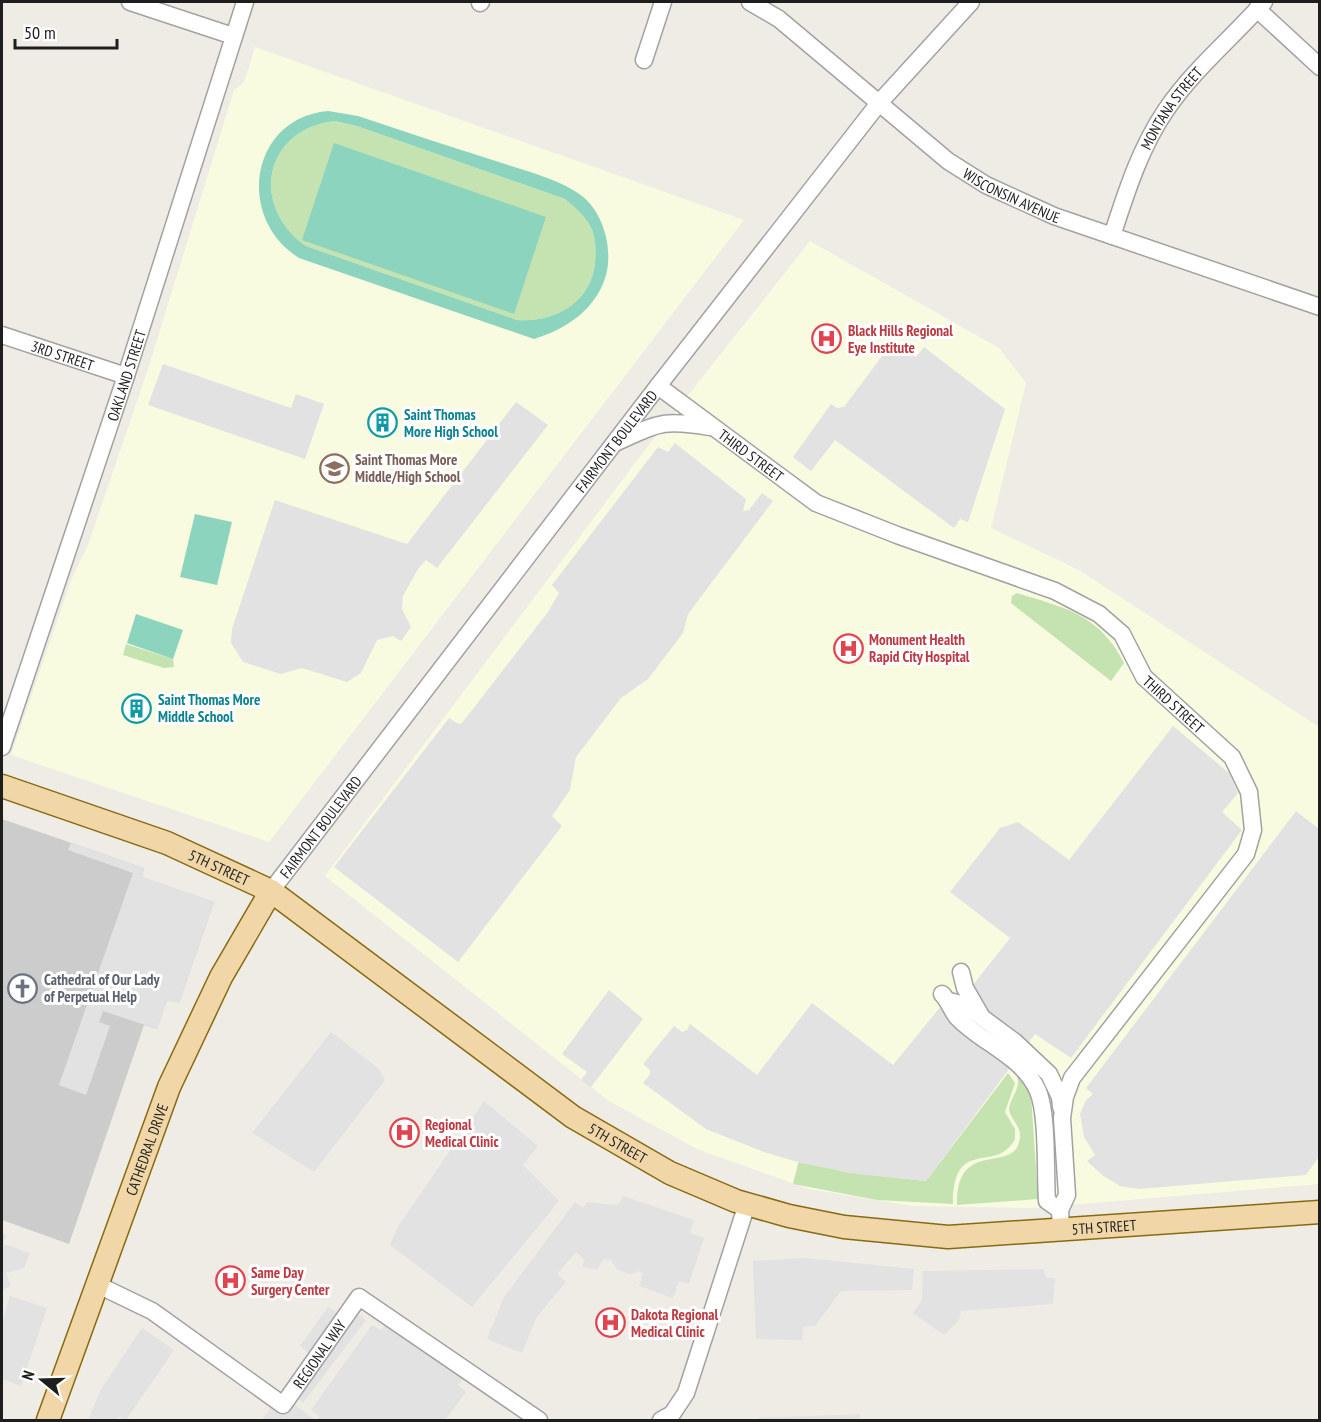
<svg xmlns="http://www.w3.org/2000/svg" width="1321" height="1422" font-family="'PT Sans Narrow',sans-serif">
  <rect width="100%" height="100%" fill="#eeece5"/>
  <g fill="#f9fbe1">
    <polygon points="255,47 744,220 269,842 11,755 72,578 88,545 148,369 234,90 244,82"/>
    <polygon points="810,241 999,348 1026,383 991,528 1079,570 1319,727 1319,1184 1033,1208 913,1206 809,1189 697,1149 609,1101 325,876 648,446"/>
  </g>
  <polygon fill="#ccc" points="2,819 144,868 142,877 214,902 179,1003 167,1000 157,1029 144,1025 69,1244 2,1220"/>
  <g fill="#c5e2b1">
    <path d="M335,121L357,126L565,199C575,208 587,217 592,230C596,240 596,253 595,263C591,303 554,323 517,320L306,246C249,206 264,129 335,121Z"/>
    <path d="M1017,593C1065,608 1099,614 1124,663L1111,681L1011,603L1012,596Z"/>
    <polygon points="126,644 173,659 174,667 164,668 123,655"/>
    <path d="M1018,1071L1031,1095L1038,1199L957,1205C956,1134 1019,1178 1020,1135C1020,1126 1011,1119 1009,1110C1010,1096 1024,1087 1015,1072Z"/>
    <path d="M1008,1073L1015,1083L1005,1112L1015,1129V1139C996,1175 953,1135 953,1204L877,1200L793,1184L799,1160L845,1172L926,1181Z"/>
  </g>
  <g fill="#8cd4be" fill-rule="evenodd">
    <path d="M328,111L358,116C406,132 454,148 502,163C528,172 560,179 582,196C604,213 613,250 606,275C596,310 566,329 534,339L299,258C235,218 250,118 328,111ZM335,121L357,126L565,199C575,208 587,217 592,230C596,240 596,253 595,263C591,303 554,323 517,320L306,246C249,206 264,129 335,121Z"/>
    <polygon points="334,143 546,217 514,314 302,240"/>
    <polygon points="195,514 232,522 217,585 180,577"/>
    <polygon points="136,614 183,630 173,659 127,643"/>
  </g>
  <g fill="#e2e2e2" fill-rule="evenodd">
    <polygon points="894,340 916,357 924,347 1005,409 968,522 960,519 954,528 835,440 811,471 793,457 831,404 837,408 844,407"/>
    <polygon points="163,364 291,408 296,394 324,404 305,459 148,405"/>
    <polygon points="516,402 548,425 437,568 426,560 418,569 403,596 402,609 411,627 401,641 393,636 377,640 361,673 347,682 302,668 281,674 243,662 231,643 232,629 275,500 407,544"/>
    <polygon points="675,443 746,499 743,511 749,510 762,493 773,501 688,614 683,633 648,679 621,698 576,757 570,790 552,816 562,826 458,962 334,867 449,718 459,724 462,723 548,612 559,593 552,585 658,447 668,452"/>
    <polygon points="1173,726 1229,773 1238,793 1222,812 1242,830 1071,1058 1035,1034 926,1181 857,1174 801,1163 764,1152 706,1129 643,1083 650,1074 650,1070 643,1064 674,1026 682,1032 687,1030 690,1024 757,1075 812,1003 893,1065 941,1006 950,1014 1010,938 950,892 1000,828 1018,822 1069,860"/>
    <polygon points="1296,811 1319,829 1319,1157 1306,1175 1139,1189 1120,1186 1102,1175 1087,1161 1095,1155 1084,1137 1080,1114 1086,1100 1093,1094 1086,1088"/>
    <polygon points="71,843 144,868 142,877 214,902 179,1003 167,1000 157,1029 103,1011 99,1022 110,1026 86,1095 59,1085 133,873 68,850"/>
    <polygon points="609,990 643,1019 591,1087 581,1080 587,1072 562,1054"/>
    <polygon points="331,1032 378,1068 385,1080 314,1172 252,1133"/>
    <polygon points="484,1101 538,1146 523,1165 559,1201 472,1307 390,1245 397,1228"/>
    <polygon points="623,1196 694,1220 690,1233 704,1238 689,1284 679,1281 673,1298 639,1286 643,1274 640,1271 630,1274 617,1269 611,1260 603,1259 597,1270 582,1266 585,1260 576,1252 557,1274 566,1282 536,1318 522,1353 487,1339 504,1297 575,1202 583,1208 587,1202 616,1205 620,1202"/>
    <polygon points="2,1233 6,1235 3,1244 30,1253 24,1268 6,1273 11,1286 2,1290"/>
    <polygon points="805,1258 914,1269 912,1290 841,1291 815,1326 803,1327 802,1340 756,1339 753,1261"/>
    <polygon points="1044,1269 1046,1278 1055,1278 1053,1304 961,1311 959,1320 944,1335 913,1313 922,1300 923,1271"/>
    <path d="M359,1288L472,1366L458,1385L466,1392L445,1420H286L284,1418L279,1420H262L309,1353L300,1346L328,1307L339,1314ZM363,1309L385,1326L384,1328L381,1330L372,1325L311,1410L319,1416L318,1419H314L292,1403L296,1397L303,1403L366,1320L358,1314Z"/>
    <polygon points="10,1296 47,1308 21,1386 2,1379 2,1322"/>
    <polygon points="142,1328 174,1350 126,1420 119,1417 115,1420 88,1420 101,1389"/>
    <polygon points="860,1414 860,1420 759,1420 758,1418"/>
  </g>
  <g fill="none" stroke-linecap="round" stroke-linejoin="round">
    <defs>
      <g id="minor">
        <polyline points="130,2 233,36"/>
        <path id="s1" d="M750,2L779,19L948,161L986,185L1054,216L1320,307"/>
        <polyline points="480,3 481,2"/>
        <polyline points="1257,9 1320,67"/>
        <polyline points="644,60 663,2"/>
        <path id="s2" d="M1112,236C1126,193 1140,148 1166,110C1193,70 1232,38 1264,2"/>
        <path id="s3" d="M2,335L126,376"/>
        <path id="s4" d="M658,386L816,503L897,535L1055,591L1099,614L1122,634L1144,677L1232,757L1249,792L1253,830L1246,854L1072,1078L1065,1097L1062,1118L1067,1195L1060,1210L1061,1229"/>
        <path d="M617,442C659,423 663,419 710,427"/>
        <path id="s5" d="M2,747L126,376L245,2"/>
        <path id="s6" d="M271,891L658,386L879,103L971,2"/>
        <polyline points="961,972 965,988 980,1014"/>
        <path d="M942,994C949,1001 951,1010 957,1017C981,1043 1023,1056 1038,1091C1048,1115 1045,1173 1047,1201L1060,1210"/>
        <polyline points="949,1001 965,1005 1015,1042 1049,1074 1060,1097 1061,1107"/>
        <path id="s7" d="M96,1284L152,1311L283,1405L359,1297L539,1420"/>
        <polyline points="661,1420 672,1414 686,1393 747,1204"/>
      </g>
      <g id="major">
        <path id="s8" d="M2,786L167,843L271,891L573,1117L670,1173L736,1201L789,1216L844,1227L948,1237L1320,1212"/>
        <path id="s9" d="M48,1420L169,1087L221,977L271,891"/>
      </g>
    </defs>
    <use href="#minor" stroke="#a2a2a2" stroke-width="19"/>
    <use href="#major" stroke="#886a11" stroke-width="25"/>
    <use href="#minor" stroke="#fff" stroke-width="16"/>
    <use href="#major" stroke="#f1d7a7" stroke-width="22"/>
  </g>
  <defs>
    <symbol id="hospital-ring" viewBox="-11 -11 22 22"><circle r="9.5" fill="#fff" stroke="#e0444e" stroke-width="1.5"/><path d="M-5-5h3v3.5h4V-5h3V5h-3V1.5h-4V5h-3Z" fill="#e0444e"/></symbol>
    <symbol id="building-ring" viewBox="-11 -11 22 22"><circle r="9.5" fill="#fff" stroke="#0f9aa8" stroke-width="1.5"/><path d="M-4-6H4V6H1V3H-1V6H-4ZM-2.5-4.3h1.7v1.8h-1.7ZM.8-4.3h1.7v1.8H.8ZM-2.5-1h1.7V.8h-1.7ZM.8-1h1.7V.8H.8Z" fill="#0f9aa8"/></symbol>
    <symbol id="school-ring" viewBox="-11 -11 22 22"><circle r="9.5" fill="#fff" stroke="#8d6e63" stroke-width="1.5"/><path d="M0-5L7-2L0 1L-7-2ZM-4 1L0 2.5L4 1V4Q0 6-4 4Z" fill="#8d6e63"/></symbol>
    <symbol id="church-ring" viewBox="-11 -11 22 22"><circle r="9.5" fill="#fff" stroke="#6b7280" stroke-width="1.5"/><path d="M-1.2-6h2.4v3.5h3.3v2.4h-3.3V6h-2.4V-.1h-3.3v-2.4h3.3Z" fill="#6b7280"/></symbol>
  </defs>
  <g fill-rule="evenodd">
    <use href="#hospital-ring" x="810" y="322" width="33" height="33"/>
    <use href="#building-ring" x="366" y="406" width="33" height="33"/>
    <use href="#school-ring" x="318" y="452" width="33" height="33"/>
    <use href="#hospital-ring" x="832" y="632" width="33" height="33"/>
    <use href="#building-ring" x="120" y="692" width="33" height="33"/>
    <use href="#church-ring" x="6" y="972" width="33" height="33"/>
    <use href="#hospital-ring" x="388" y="1116" width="33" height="33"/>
    <use href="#hospital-ring" x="214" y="1264" width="33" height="33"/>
    <use href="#hospital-ring" x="594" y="1306" width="33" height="33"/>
  </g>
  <g text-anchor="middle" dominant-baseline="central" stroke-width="6" stroke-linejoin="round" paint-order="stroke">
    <g font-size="15" fill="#1e1e1e" stroke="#fff">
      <text stroke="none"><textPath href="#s2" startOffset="142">MONTANA STREET</textPath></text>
      <text stroke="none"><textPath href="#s1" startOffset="327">WISCONSIN AVENUE</textPath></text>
      <text stroke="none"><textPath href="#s3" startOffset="64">3RD STREET</textPath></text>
      <text stroke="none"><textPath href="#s5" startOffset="392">OAKLAND STREET</textPath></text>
      <text stroke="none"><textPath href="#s6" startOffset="567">FAIRMONT BOULEVARD</textPath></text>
      <text stroke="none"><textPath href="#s4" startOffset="116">THIRD STREET</textPath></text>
      <text stroke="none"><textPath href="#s4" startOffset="620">THIRD STREET</textPath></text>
      <text stroke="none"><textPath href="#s6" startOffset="81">FAIRMONT BOULEVARD</textPath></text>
      <text stroke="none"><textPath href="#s8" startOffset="232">5TH STREET</textPath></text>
      <text stroke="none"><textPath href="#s8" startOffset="718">5TH STREET</textPath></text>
      <text stroke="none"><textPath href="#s9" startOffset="288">CATHEDRAL DRIVE</textPath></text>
      <text stroke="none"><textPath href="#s8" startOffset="1222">5TH STREET</textPath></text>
      <text stroke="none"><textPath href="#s7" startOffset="286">REGIONAL WAY</textPath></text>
    </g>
    <g font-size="15" font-weight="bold" fill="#be3a42" stroke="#fff" text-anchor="start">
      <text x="848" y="330">Black Hills Regional<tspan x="848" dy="17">Eye Institute</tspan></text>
      <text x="869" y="639">Monument Health<tspan x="869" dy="17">Rapid City Hospital</tspan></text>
      <text x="425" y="1124">Regional<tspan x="425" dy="17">Medical Clinic</tspan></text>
      <text x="251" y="1272">Same Day<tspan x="251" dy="17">Surgery Center</tspan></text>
      <text x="631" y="1314">Dakota Regional<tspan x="631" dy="17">Medical Clinic</tspan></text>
    </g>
    <g font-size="15" font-weight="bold" fill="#0d838f" stroke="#fff" text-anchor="start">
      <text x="404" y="414">Saint Thomas<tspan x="404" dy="17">More High School</tspan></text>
      <text x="158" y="699">Saint Thomas More<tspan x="158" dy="17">Middle School</tspan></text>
    </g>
    <g font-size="15" font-weight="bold" fill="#785e54" stroke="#fff" text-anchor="start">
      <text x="355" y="459">Saint Thomas More<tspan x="355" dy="17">Middle/High School</tspan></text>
    </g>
    <g font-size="15" font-weight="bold" fill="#5b616d" stroke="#fff" text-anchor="start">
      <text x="44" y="979">Cathedral of Our Lady<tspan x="44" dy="17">of Perpetual Help</tspan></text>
    </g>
  </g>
  <rect width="1321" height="1422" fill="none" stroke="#1e1e1e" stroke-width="6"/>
  <g transform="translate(42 1380) rotate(289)" stroke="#ffffff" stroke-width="4.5" paint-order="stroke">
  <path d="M0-4.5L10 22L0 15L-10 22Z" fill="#1e1e1e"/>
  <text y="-9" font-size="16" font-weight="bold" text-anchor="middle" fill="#1e1e1e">N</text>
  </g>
  <path d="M15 39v9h102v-9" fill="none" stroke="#1e1e1e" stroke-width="3"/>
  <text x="24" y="39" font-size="18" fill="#1e1e1e" stroke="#ffffff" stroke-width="4.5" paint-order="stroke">50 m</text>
</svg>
